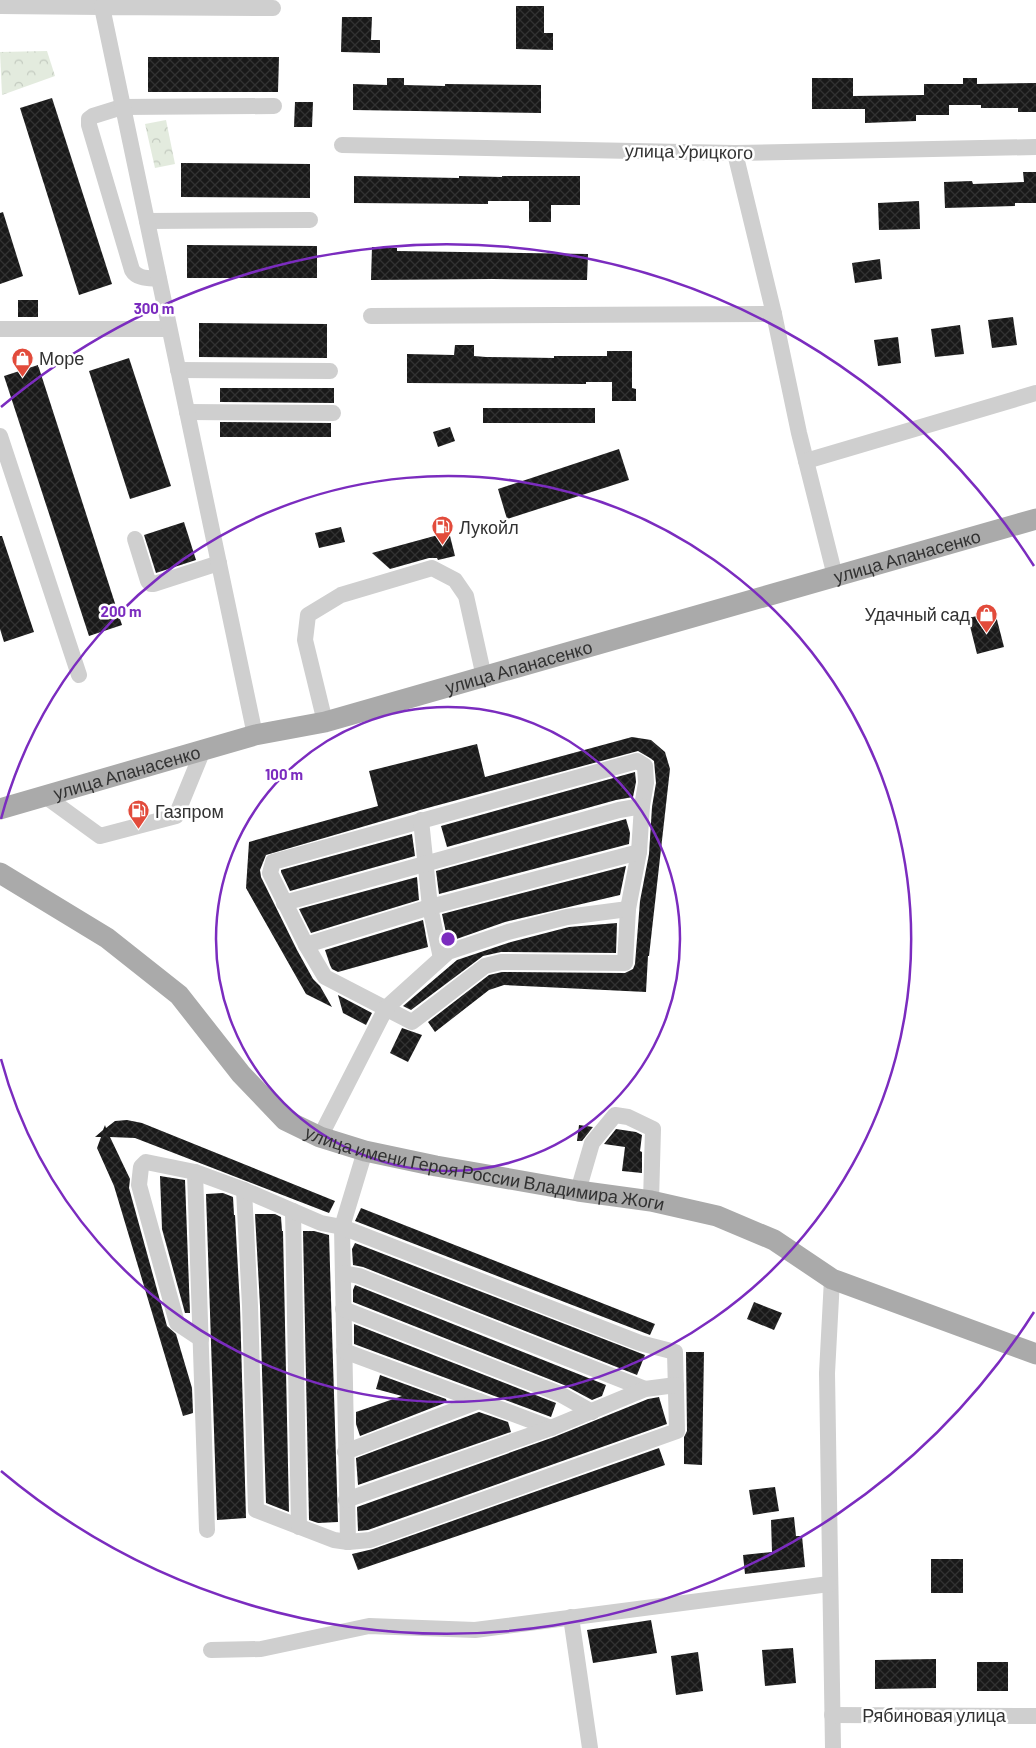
<svg xmlns="http://www.w3.org/2000/svg" width="1036" height="1748" font-family="Barlow,sans-serif">
  <defs>
    <pattern id="forest-crowns" width="20" height="18" patternUnits="userSpaceOnUse" patternTransform="scale(1.25)"><rect width="20" height="18" fill="#e3ebde"/><path d="M2 6a3 3 0 1 1 6 0M12 15a3 3 0 1 1 6 0" fill="none" stroke="#c3cabf"/></pattern>
    <pattern id="building-cross-hatch" width="8" height="8" patternUnits="userSpaceOnUse" patternTransform="scale(1.25)"><rect width="8" height="8" fill="#191919"/><path d="M0 0l8 8M0 8l8-8" fill="none" stroke="#323232"/></pattern>
  </defs>
  <rect width="100%" height="100%" fill="#fff"/>
  <g fill="url(#forest-crowns)">
    <polygon points="47,51 55,76 2,95 0,52"/>
    <polygon points="166,120 175,164 155,168 145,124"/>
  </g>
  <g fill="url(#building-cross-hatch)">
    <polygon points="516,6 544,6 544,33 553,33 553,50 516,49"/>
    <polygon points="342,17 372,17 371,40 380,40 380,53 341,52"/>
    <polygon points="148,57 279,57 278,92 148,92"/>
    <polygon points="387,78 404,78 404,85 445,86 445,84 541,85 541,113 353,110 353,84 387,85"/>
    <polygon points="812,78 853,78 853,96 924,95 924,84 963,84 963,78 977,78 977,84 1036,83 1036,112 1018,112 1018,108 981,108 981,105 949,105 949,115 916,115 916,121 865,123 865,109 812,109"/>
    <polygon points="52,98 112,284 79,295 20,108"/>
    <polygon points="295,102 313,102 312,127 294,127"/>
    <polygon points="181,163 310,164 310,198 181,197"/>
    <polygon points="1023,172 1036,172 1036,203 1015,203 1015,206 945,208 944,182 972,181 973,184 1024,182"/>
    <polygon points="354,176 459,178 459,176 502,177 502,176 580,176 580,205 551,205 551,222 529,222 529,201 488,201 488,204 354,203"/>
    <polygon points="919,201 920,229 879,230 878,203"/>
    <polygon points="3,212 23,276 0,284 0,213"/>
    <polygon points="187,245 317,246 317,278 187,278"/>
    <polygon points="372,247 397,248 397,251 588,254 587,280 493,279 371,280"/>
    <polygon points="880,259 882,279 855,283 852,263"/>
    <rect x="18" y="300" width="20" height="17"/>
    <polygon points="1013,317 1017,345 992,348 988,320"/>
    <polygon points="199,323 327,324 327,358 199,357"/>
    <polygon points="960,325 964,354 935,357 931,329"/>
    <polygon points="898,337 901,363 878,366 874,340"/>
    <polygon points="455,345 474,345 474,356 486,357 554,358 554,356 607,356 607,351 632,351 632,388 636,389 636,401 612,401 612,382 586,382 586,384 407,383 407,354 454,355"/>
    <polygon points="129,358 171,486 130,499 89,371"/>
    <polygon points="38,365 122,625 89,636 4,376"/>
    <polygon points="220,388 334,388 334,403 220,402"/>
    <rect x="483" y="408" width="112" height="15"/>
    <polygon points="220,422 331,423 331,437 220,437"/>
    <polygon points="450,427 455,441 438,447 433,432"/>
    <polygon points="619,449 629,480 507,519 498,489"/>
    <polygon points="184,522 196,560 156,573 144,535"/>
    <polygon points="341,527 345,542 319,548 315,533"/>
    <polygon points="449,532 455,556 438,560 437,558 429,558 390,569 372,553"/>
    <polygon points="0,536 2,536 34,632 4,642 0,629"/>
    <polygon points="995,612 1004,647 977,654 968,618"/>
    <polygon points="632,737 651,740 665,752 670,769 649,956 648,956 646,992 504,985 489,990 435,1032 428,1022 489,975 502,972 625,973 633,969 635,964 640,901 649,854 652,807 656,783 654,761 650,758 638,751 420,810 266,855 260,870 261,877 297,950 313,979 320,986 332,1007 306,994 246,888 249,842 378,806 369,771 477,744 485,777"/>
    <polygon points="635,772 636,782 633,797 616,800 447,847 441,826"/>
    <polygon points="626,819 630,833 629,844 439,894 436,871"/>
    <polygon points="412,834 415,856 290,891 281,872 281,870"/>
    <polygon points="626,866 620,895 505,922 448,942 442,914"/>
    <polygon points="417,877 419,900 311,933 299,909"/>
    <polygon points="423,920 428,947 338,972 332,969 330,965 325,950"/>
    <polygon points="617,923 616,953 501,952 483,956 411,1010 403,1006 457,960 511,942 569,927"/>
    <polygon points="338,995 372,1013 366,1025 343,1013"/>
    <polygon points="402,1028 422,1035 408,1062 390,1053"/>
    <polygon points="127,1120 142,1123 335,1201 329,1213 135,1138 110,1137 130,1179 129,1188 167,1326 176,1334 192,1388 193,1413 183,1416 114,1186 97,1148 101,1137 95,1137 103,1130 105,1125 106,1128 115,1121"/>
    <polygon points="579,1125 593,1127 582,1141 577,1141"/>
    <polygon points="616,1129 636,1132 642,1135 640,1151 642,1152 642,1173 622,1171 625,1147 604,1144"/>
    <polygon points="160,1176 185,1180 190,1313 185,1313 162,1229"/>
    <polygon points="223,1193 233,1197 234,1215 235,1215 240,1306 246,1518 217,1520 206,1194"/>
    <polygon points="361,1208 655,1324 650,1335 355,1221"/>
    <polygon points="255,1214 275,1214 281,1217 282,1231 283,1231 289,1512 266,1503 260,1306"/>
    <polygon points="303,1231 314,1231 329,1235 338,1522 318,1523 309,1520"/>
    <polygon points="355,1243 645,1355 637,1375 363,1267 353,1265 352,1249"/>
    <polygon points="355,1285 606,1385 602,1396 592,1400 564,1385 353,1302 353,1290"/>
    <polygon points="754,1302 782,1313 774,1330 747,1319"/>
    <polygon points="354,1324 556,1403 551,1417 354,1344"/>
    <polygon points="686,1352 704,1352 702,1465 684,1464 684,1437 687,1431"/>
    <polygon points="380,1375 446,1399 447,1402 360,1436 356,1424 356,1412 402,1396 376,1389"/>
    <polygon points="659,1397 667,1424 368,1530 358,1531 357,1507 554,1437 648,1399"/>
    <polygon points="479,1412 508,1422 511,1432 358,1485 356,1458"/>
    <polygon points="659,1448 665,1465 358,1570 352,1554 373,1549"/>
    <polygon points="775,1487 779,1511 753,1515 749,1490"/>
    <polygon points="794,1517 796,1536 802,1536 805,1567 745,1574 743,1555 772,1552 771,1520"/>
    <rect x="931" y="1559" width="32" height="34"/>
    <polygon points="651,1620 657,1653 593,1663 587,1630"/>
    <polygon points="793,1648 796,1683 765,1686 762,1650"/>
    <polygon points="698,1652 703,1691 676,1695 671,1656"/>
    <polygon points="936,1659 936,1688 875,1689 875,1660"/>
    <rect x="977" y="1662" width="31" height="29"/>
  </g>
  <g fill="none" stroke-linecap="round" stroke-linejoin="round">
    <g stroke="#cfcfcf" stroke-width="16">
      <polyline points="0,6 102,7"/>
      <polyline points="342,145 735,153 1036,147"/>
      <polyline points="735,153 774,314 799,433 835,576"/>
      <polyline points="147,221 310,220"/>
      <path d="M159,279C149,278 137,279 132,270L89,125V119L93,116L122,107L274,106"/>
      <polyline points="371,316 774,314"/>
      <polyline points="0,329 169,329"/>
      <polyline points="178,370 330,371"/>
      <polyline points="187,412 333,413"/>
      <polyline points="0,436 79,675"/>
      <polyline points="806,461 1036,393"/>
      <polyline points="135,539 148,581 151,584 154,584 219,563"/>
      <polyline points="325,722 305,640 308,615 341,595 432,568 455,580 466,596 484,677"/>
      <polyline points="255,735 102,7 273,8"/>
      <polygon points="637,761 645,766 646,783 642,806 639,852 628,909 625,963 501,962 485,966 412,1022 325,977 306,945 270,873 273,862"/>
      <polyline points="45,796 100,836 176,816 203,750"/>
      <polyline points="421,820 430,907 441,958"/>
      <polyline points="284,903 619,810 642,806"/>
      <polyline points="306,945 430,907 639,852"/>
      <polyline points="320,1137 386,1008 448,952 508,932 567,917 628,909"/>
      <polyline points="195,1172 207,1530"/>
      <polyline points="244,1190 250,1306 256,1510 334,1540 348,1542 342,1227 365,1151"/>
      <polyline points="578,1191 592,1143 615,1115 628,1117 653,1129 651,1201"/>
      <polyline points="293,1211 299,1527"/>
      <polyline points="343,1273 359,1276 645,1389"/>
      <polyline points="832,1279 827,1373 833,1748"/>
      <polyline points="343,1309 560,1394 592,1412"/>
      <polyline points="201,1339 177,1323 139,1185 141,1167 146,1162 195,1172 244,1190 321,1223 342,1227 640,1343 675,1352 677,1431 370,1540 348,1542"/>
      <polyline points="344,1351 479,1401"/>
      <polyline points="345,1452 479,1401 551,1428"/>
      <polyline points="346,1500 551,1428 645,1389 676,1385"/>
      <polyline points="571,1617 590,1748"/>
      <polyline points="211,1650 261,1649 369,1626 475,1630 829,1584"/>
      <polyline points="832,1715 1036,1716"/>
    </g>
    <g stroke="#aaa" stroke-width="21">
      <path id="s1" d="M0,809L255,735L325,722L1036,519"/>
      <path id="s2" d="M0,873L107,938L179,995L241,1074L285,1120L320,1137L365,1151L436,1166L578,1191L651,1201L717,1216L774,1240L832,1279L1036,1354"/>
    </g>
  </g>
  <g fill="none" stroke="#7b2cbf" stroke-width="2.5">
    <circle cx="448" cy="939" r="232"/>
    <path d="M1 819A463 463 0 1 1 1 1059"/>
    <path d="M1034 1312A695 695 0 0 1 1 1471M1 407A695 695 0 0 1 1034 566"/>
  </g>
  <defs>
    <symbol id="shop-pin" viewBox="-11 -11 22 30"><path d="M0 17L-7.5 6A9.5 9.5 0 1 1 7.5 6Z" fill="#e24b3b" stroke="#fff"/><path d="M-5-2.5h2.3a2.7 3.5 0 0 1 5.4 0H5L5.5 6h-11ZM-1.5-2.5h3a1.5 2.3 0 0 0-3 0Z" fill="#fff"/></symbol>
    <symbol id="fuel-pin" viewBox="-11 -11 22 30"><path d="M0 17L-7.5 6A9.5 9.5 0 1 1 7.5 6Z" fill="#e24b3b" stroke="#fff"/><path d="M-5.5-6h7V0h2V4h1.3V-2.5L3-4.5l.8-.8L6-3V5H2.5V1h-1V6h-7ZM-4.2-4.7v3.2H.2V-4.7Z" fill="#fff"/></symbol>
  </defs>
  <g fill-rule="evenodd">
    <use href="#shop-pin" x="10" y="346" width="25" height="34"/>
    <use href="#fuel-pin" x="430" y="514" width="25" height="34"/>
    <use href="#shop-pin" x="974" y="602" width="25" height="34"/>
    <use href="#fuel-pin" x="126" y="798" width="25" height="34"/>
  </g>
  <g text-anchor="middle" dominant-baseline="central" stroke-width="5" stroke-linejoin="round" paint-order="stroke">
    <g font-size="18" fill="#323232" stroke="#fff">
      <text transform="translate(689 151) rotate(1)">улица Урицкого</text>
      <text stroke="none"><textPath href="#s1" startOffset="942">улица Апанасенко</textPath></text>
      <text stroke="none"><textPath href="#s1" startOffset="538">улица Апанасенко</textPath></text>
      <text stroke="none"><textPath href="#s1" startOffset="132">улица Апанасенко</textPath></text>
      <text stroke="none"><textPath href="#s2" startOffset="588">улица имени Героя России Владимира Жоги</textPath></text>
      <text x="934" y="1715">Рябиновая улица</text>
    </g>
    <g font-size="18" fill="#323232" stroke="#fff" text-anchor="start">
      <text x="39" y="358">Море</text>
      <text x="459" y="527">Лукойл</text>
      <text x="970" y="614" text-anchor="end">Удачный сад</text>
      <text x="155" y="811">Газпром</text>
    </g>
  </g>
  <circle cx="448" cy="939" r="8" fill="#7b2cbf" stroke="#fff" stroke-width="2.5"/>
  <g font-size="15" text-anchor="middle" font-weight="bold" fill="#7b2cbf" stroke="#fff" stroke-width="5" stroke-linejoin="round" paint-order="stroke">
    <text x="154" y="314">300 m</text>
    <text x="121" y="617">200 m</text>
    <text x="284" y="780">100 m</text>
  </g>
</svg>
